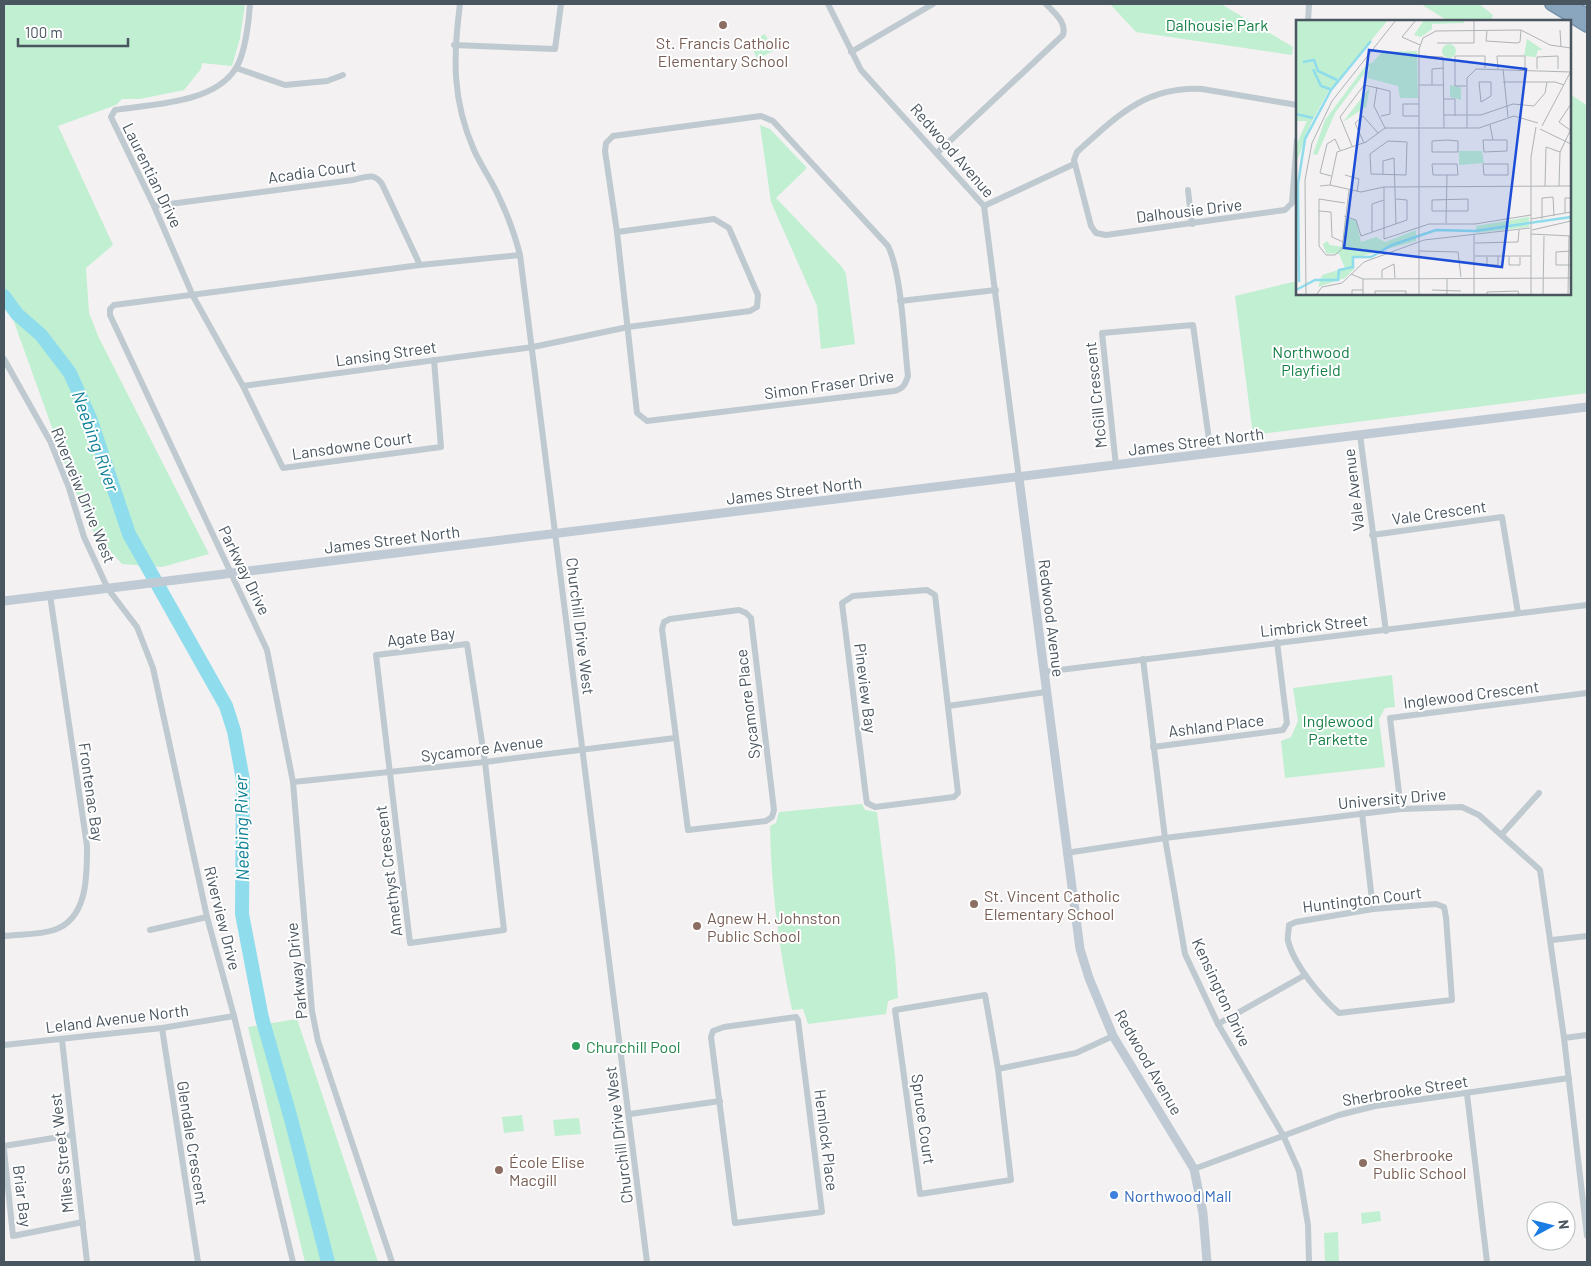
<svg xmlns="http://www.w3.org/2000/svg" width="1591" height="1266" font-family="Barlow,sans-serif">
  <rect width="100%" height="100%" fill="#f3f1f1"/>
  <g fill="#c1efd1">
    <polygon points="4,4 245,4 240,38 232,66 202,63 201,69 184,90 140,99 122,99 116,105 58,126 113,245 86,268 89,313 99,338 209,554 162,567 122,564 94,533 73,486 4,294"/>
    <polygon points="1110,4 1221,4 1293,47 1292,55 1136,32"/>
    <polygon points="1421,4 1479,4 1493,15 1491,21 1448,21"/>
    <polygon points="765,34 773,51 757,59 750,42"/>
    <polygon points="1570,94 1586,105 1587,112 1587,393 1253,435 1235,296 1297,281 1297,294 1570,294"/>
    <polygon points="760,125 770,129 807,168 776,198 842,267 846,274 855,344 821,349 817,306 771,202"/>
    <polygon points="1392,675 1395,707 1385,708 1379,719 1385,767 1285,778 1281,741 1291,737 1298,721 1293,688"/>
    <path d="M862,804L865,810L877,812L895,957L898,998L888,1001L886,1014L808,1024L803,1009L792,1010C779,949 771,888 770,826L776,823L779,812Z"/>
    <polygon points="297,1019 378,1262 305,1262 248,1027"/>
    <polygon points="522,1115 524,1131 504,1133 502,1117"/>
    <polygon points="579,1118 581,1134 555,1136 553,1120"/>
    <polygon points="1380,1211 1381,1221 1362,1224 1361,1213"/>
    <polygon points="1338,1232 1339,1262 1325,1262 1324,1233"/>
  </g>
  <g fill="none" stroke-linecap="round" stroke-linejoin="round">
    <polyline stroke="#8fddec" stroke-width="14" points="4,296 17,314 41,335 70,373 90,418 129,534 226,706 234,731 243,780 242,914 262,1018 291,1119 328,1262"/>
    <defs>
      <g id="highway">
        <polyline points="1551,4 1587,26"/>
        <polyline points="1569,4 1587,15"/>
      </g>
    </defs>
    <use href="#highway" stroke="#7591ab" stroke-width="14"/>
    <g stroke="#bfc9d0" stroke-width="6">
      <path d="M250,4C249,21 245,54 236,68C214,104 151,104 115,110L111,117L154,206L193,296L243,386L283,468L441,447L434,360"/>
      <path d="M460,4C453,57 452,100 474,150C481,166 492,181 499,197C508,216 515,235 520,255L647,1262"/>
      <polyline points="828,4 861,70 984,206 1019,478"/>
      <polyline points="1308,21 1309,4"/>
      <polyline points="454,45 555,49 561,4"/>
      <polyline points="851,52 933,4"/>
      <polyline points="236,68 285,85 327,81 343,75"/>
      <path d="M1297,105L1202,89C1145,86 1116,117 1077,152L1074,160L1091,226L1096,233L1106,235L1285,210L1292,203L1297,140"/>
      <path d="M761,116L773,121L888,246C902,274 904,342 908,376C905,385 903,389 894,391L647,421L637,413L617,232L605,151L606,143L613,136Z"/>
      <path d="M937,153L1063,35C1067,22 1054,13 1046,4"/>
      <polyline points="1188,190 1192,224"/>
      <path d="M154,206L353,180C366,177 374,172 382,184L420,265"/>
      <polyline points="984,206 1074,164"/>
      <polyline points="900,301 996,290"/>
      <polyline points="4,359 50,441 69,488 84,537 108,589 137,627 153,668 207,917 234,1016 293,1262"/>
      <polyline points="243,386 533,347 628,327 750,311 757,307 758,295 729,228 714,219 617,232"/>
      <polyline points="1360,435 1386,631"/>
      <polyline points="1116,466 1102,333 1193,325 1211,454"/>
      <polyline points="1372,535 1502,517 1518,613"/>
      <polygon points="927,590 935,595 958,793 954,797 875,807 867,803 866,797 842,603 853,596"/>
      <polygon points="739,610 746,613 751,618 774,810 772,817 766,821 688,830 662,629 664,622 670,619"/>
      <polygon points="467,644 485,762 504,930 410,943 376,655"/>
      <polyline points="1143,659 1165,838 1185,954 1218,1024 1283,1135 1299,1171 1308,1225 1309,1262"/>
      <polyline points="1043,672 1587,605"/>
      <polyline points="948,706 1046,692"/>
      <polyline points="1153,747 1283,730 1287,723 1277,642"/>
      <polyline points="293,782 485,762 675,738"/>
      <polyline points="1401,809 1390,718 1587,693"/>
      <polyline points="1362,813 1373,909"/>
      <polyline points="1502,834 1539,793"/>
      <polyline points="1066,853 1165,838 1401,809 1462,807 1479,815 1540,870 1564,1038 1587,1236"/>
      <path d="M1436,904L1444,907L1446,917L1452,1000L1339,1013C1321,997 1294,965 1288,941C1287,937 1289,930 1289,925L1296,922L1373,909Z"/>
      <polyline points="150,930 207,917"/>
      <path d="M4,936C19,934 39,935 54,930C88,919 87,875 87,846L50,595"/>
      <polyline points="1552,940 1587,936"/>
      <polygon points="985,995 998,1069 1011,1180 920,1194 895,1010"/>
      <polygon points="796,1017 798,1020 822,1212 735,1223 711,1037 713,1031 724,1027"/>
      <polyline points="1218,1024 1305,975"/>
      <polyline points="162,1028 198,1262"/>
      <polyline points="1564,1038 1587,1035"/>
      <polyline points="62,1040 87,1262"/>
      <polyline points="4,1045 162,1028 234,1016"/>
      <polyline points="998,1069 1076,1053 1113,1036"/>
      <polyline points="1467,1094 1487,1262"/>
      <polyline points="630,1114 720,1101"/>
      <polyline points="4,1146 72,1135"/>
      <polyline points="4,1150 13,1236 83,1222"/>
      <polyline points="1194,1169 1339,1115 1375,1106 1569,1078"/>
      <polyline points="392,1262 318,1041 312,1011 293,782 267,650 110,315 110,309 114,305 420,265 520,255"/>
    </g>
    <g stroke="#bfcad4" stroke-width="9">
      <polyline points="1019,478 1080,949 1089,978 1113,1036 1194,1169 1203,1213 1207,1262"/>
      <polyline points="4,601 1587,407"/>
    </g>
    <use href="#highway" stroke="#8aa6bf" stroke-width="11"/>
  </g>
  <g fill="#8d6e63" stroke="#fff" stroke-width="2">
    <circle cx="723" cy="25" r="5"/>
    <circle cx="974" cy="904" r="5"/>
    <circle cx="697" cy="926" r="5"/>
    <circle cx="1363" cy="1163" r="5"/>
    <circle cx="499" cy="1170" r="5"/>
  </g>
  <circle fill="#2e9e5b" stroke="#fff" stroke-width="2" cx="576" cy="1046" r="5"/>
  <circle fill="#3f7fe0" stroke="#fff" stroke-width="2" cx="1114" cy="1195" r="5"/>
  <g text-anchor="middle" dominant-baseline="central" stroke-width="4" stroke-linejoin="round" paint-order="stroke">
    <g font-size="16" fill="#188147" stroke="#fff">
      <text x="1217" y="24">Dalhousie Park</text>
      <text x="1311" y="351">Northwood<tspan x="1311" dy="18">Playfield</tspan></text>
      <text x="1338" y="720">Inglewood<tspan x="1338" dy="18">Parkette</tspan></text>
    </g>
    <g font-size="16" fill="#785e54" stroke="#fff" text-anchor="start">
      <text x="723" y="42" text-anchor="middle">St. Francis Catholic<tspan x="723" dy="18">Elementary School</tspan></text>
      <text x="984" y="895">St. Vincent Catholic<tspan x="984" dy="18">Elementary School</tspan></text>
      <text x="707" y="917">Agnew H. Johnston<tspan x="707" dy="18">Public School</tspan></text>
      <text x="1373" y="1154">Sherbrooke<tspan x="1373" dy="18">Public School</tspan></text>
      <text x="509" y="1161">École Elise<tspan x="509" dy="18">Macgill</tspan></text>
    </g>
    <g font-size="16" fill="#49555f" stroke="#fff">
      <text transform="translate(953 150) rotate(49)">Redwood Avenue</text>
      <text transform="translate(312 171) rotate(-8)">Acadia Court</text>
      <text transform="translate(153 175) rotate(64)">Laurentian Drive</text>
      <text transform="translate(1189 210) rotate(-7)">Dalhousie Drive</text>
      <text transform="translate(386 353) rotate(-8)">Lansing Street</text>
      <text transform="translate(829 384) rotate(-8)">Simon Fraser Drive</text>
      <text transform="translate(1095 395) rotate(-96)">McGill Crescent</text>
      <text transform="translate(1196 441) rotate(-7)">James Street North</text>
      <text transform="translate(352 445) rotate(-8)">Lansdowne Court</text>
      <text transform="translate(794 490) rotate(-7)">James Street North</text>
      <text transform="translate(1353 490) rotate(-97)">Vale Avenue</text>
      <text transform="translate(84 495) rotate(68)">Riverveiw Drive West</text>
      <text transform="translate(1439 512) rotate(-8)">Vale Crescent</text>
      <text transform="translate(392 539) rotate(-7)">James Street North</text>
      <text transform="translate(245 570) rotate(64)">Parkway Drive</text>
      <text transform="translate(1052 618) rotate(83)">Redwood Avenue</text>
      <text transform="translate(1314 625) rotate(-6)">Limbrick Street</text>
      <text transform="translate(581 626) rotate(83)">Churchill Drive West</text>
      <text transform="translate(421 636) rotate(-7)">Agate Bay</text>
      <text transform="translate(866 688) rotate(83)">Pineview Bay</text>
      <text transform="translate(1471 694) rotate(-7)">Inglewood Crescent</text>
      <text transform="translate(747 704) rotate(-97)">Sycamore Place</text>
      <text transform="translate(1216 725) rotate(-7)">Ashland Place</text>
      <text transform="translate(482 748) rotate(-7)">Sycamore Avenue</text>
      <text transform="translate(92 792) rotate(82)">Frontenac Bay</text>
      <text transform="translate(1392 798) rotate(-5)">University Drive</text>
      <text transform="translate(388 871) rotate(-97)">Amethyst Crescent</text>
      <text transform="translate(1362 899) rotate(-7)">Huntington Court</text>
      <text transform="translate(223 918) rotate(76)">Riverview Drive</text>
      <text transform="translate(296 971) rotate(-96)">Parkway Drive</text>
      <text transform="translate(1222 992) rotate(65)">Kensington Drive</text>
      <text transform="translate(117 1018) rotate(-7)">Leland Avenue North</text>
      <text transform="translate(1149 1062) rotate(60)">Redwood Avenue</text>
      <text transform="translate(1405 1090) rotate(-9)">Sherbrooke Street</text>
      <text transform="translate(924 1119) rotate(82)">Spruce Court</text>
      <text transform="translate(618 1135) rotate(-97)">Churchill Drive West</text>
      <text transform="translate(827 1140) rotate(83)">Hemlock Place</text>
      <text transform="translate(193 1143) rotate(81)">Glendale Crescent</text>
      <text transform="translate(61 1153) rotate(-96)">Miles Street West</text>
      <text transform="translate(23 1196) rotate(83)">Briar Bay</text>
    </g>
    <g font-size="16" fill="#27864d" stroke="#fff" text-anchor="start">
      <text x="586" y="1046">Churchill Pool</text>
    </g>
    <g font-size="16" fill="#366cbe" stroke="#fff" text-anchor="start">
      <text x="1124" y="1195">Northwood Mall</text>
    </g>
    <g font-size="18" font-style="italic" fill="#0e8096" stroke="#fff">
      <text transform="translate(96 441) rotate(70)">Neebing River</text>
      <text transform="translate(241 828) rotate(-91)">Neebing River</text>
    </g>
  </g>
  <g transform="translate(1296 20)">
    <rect width="275" height="275" fill="#f3f1f1"/>
    <path d="M0,0H92L32,72L15,103L1,141L0,125L11,101H0ZM128,0H169L168,3L136,4V9L125,17L118,15ZM231,19L247,30H242L240,37L228,36ZM146 31a7 7 0 1 1 14 0a7 7 0 1 1-14 0ZM121,31L122,78H104L102,66L71,58L74,46L39,93L21,135L17,134L29,100L71,44L76,43L86,32ZM154,65L165,67V80L154,77ZM74,67L70,87L47,102ZM163,131H186L188,143L163,145ZM233,197V207L180,213V206ZM49,198L60,200L65,222L80,217L89,222L120,210V221L56,239L59,248L49,258L22,267L26,255L49,248L43,234L30,233L27,224L31,221L34,225L47,227Z" fill="#c1efd1"/>
    <path fill="none" stroke="#8fddec" stroke-width="2.5" d="M7,42L18,40L22,51L41,60M17,49L25,66L34,69M0,94L17,98M3,262L2,164L9,119L35,70L75,21M0,270L19,260H42L43,250L57,247V237H75L96,225L140,210L179,211L275,197"/>
    <path fill="none" stroke="#afb3b7" stroke-width="1" d="M120,0L106,17L124,25M264,10L265,27M191,11L190,21L221,23L224,22L225,10M141,23H178V0M123,36L147,37L148,108M202,49L201,36H229V49M207,49L212,97M241,49V37L262,36V49M183,62H195V76L185,82ZM207,62H259L268,65M123,65H148M136,65V49L148,48M170,66H159V36H189V48M81,67L78,86L89,108M148,79H159V96M148,95H185L217,84L238,86L249,73L251,62M123,96H107V84H123M194,105L197,120M246,106L275,51M171,108V58L180,49L275,52M244,109L275,124M274,110L263,102L275,84M151,120L162,121V132H136V121ZM187,120H211V131L188,132ZM92,121L111,122L110,155L75,154L74,134ZM68,123L59,103L67,96L82,113M56,126L44,97L68,65L94,71V94L85,96M136,144H161L162,155H137ZM187,144H212V155H188ZM87,154V141L98,138L100,204M49,155L63,159L61,172M35,156L24,153L31,124L39,119L44,130M34,165L41,132L70,122L89,108H183L218,96L242,103M24,166L34,165L65,172L88,167L275,166M249,166L250,127L264,132M263,166L264,132L275,109M88,167V219L133,204H179L235,195M172,179V191H136V180ZM49,183L23,179V226L30,235H39L46,229L53,170M23,191L35,192L36,217L47,222M269,193V178H275M48,196L60,200L65,216L111,200V180L100,179M235,199L275,192M246,199V178L257,177L258,196M150,203L151,155M236,210L275,201M76,212V184L88,180M235,214L275,216M179,223L222,222L223,210M123,231L162,232L165,257M275,231L260,232V245H275M179,236H235M213,236V245H224V237M191,237V245H202V236M55,254L67,259L275,258M86,258V250L98,244L99,258M151,258V275M136,270L165,271M10,275L9,160L16,123L36,81L100,0M20,275L26,267L46,263L68,242L128,220L234,208M56,275V270H67M67,275V259M79,275V271H110V275M123,275V29L127,18L140,11L225,10L254,25L275,28M178,275V214M191,275V272L222,271L223,275M235,275V137L240,107M247,275L248,216M272,275L273,216"/>
    <path fill="#1d4ed8" fill-opacity="0.15" stroke="#1d4ed8" stroke-width="2.5" d="M73,30L230,49L206,247L48,228Z"/>
    <rect width="275" height="275" fill="none" stroke="#49555f" stroke-width="2.5"/>
  </g>
  <rect width="1591" height="1266" fill="none" stroke="#49555f" stroke-width="10"/>
  <g transform="translate(1551 1226) rotate(83)"><circle r="24" fill="#ffffff" stroke="#b6bbbf"/>
  <path d="M0-4L9 19L0 12L-9 19Z" fill="#1b7de3"/>
  <text y="-8" font-size="14" font-weight="bold" text-anchor="middle" fill="#49555f">N</text>
  </g>
  <path d="M18 38v8h110v-8" fill="none" stroke="#49555f" stroke-width="2.5"/>
  <text x="25" y="38" font-size="15" fill="#49555f" stroke="#ffffff" stroke-width="4" paint-order="stroke">100 m</text>
</svg>
